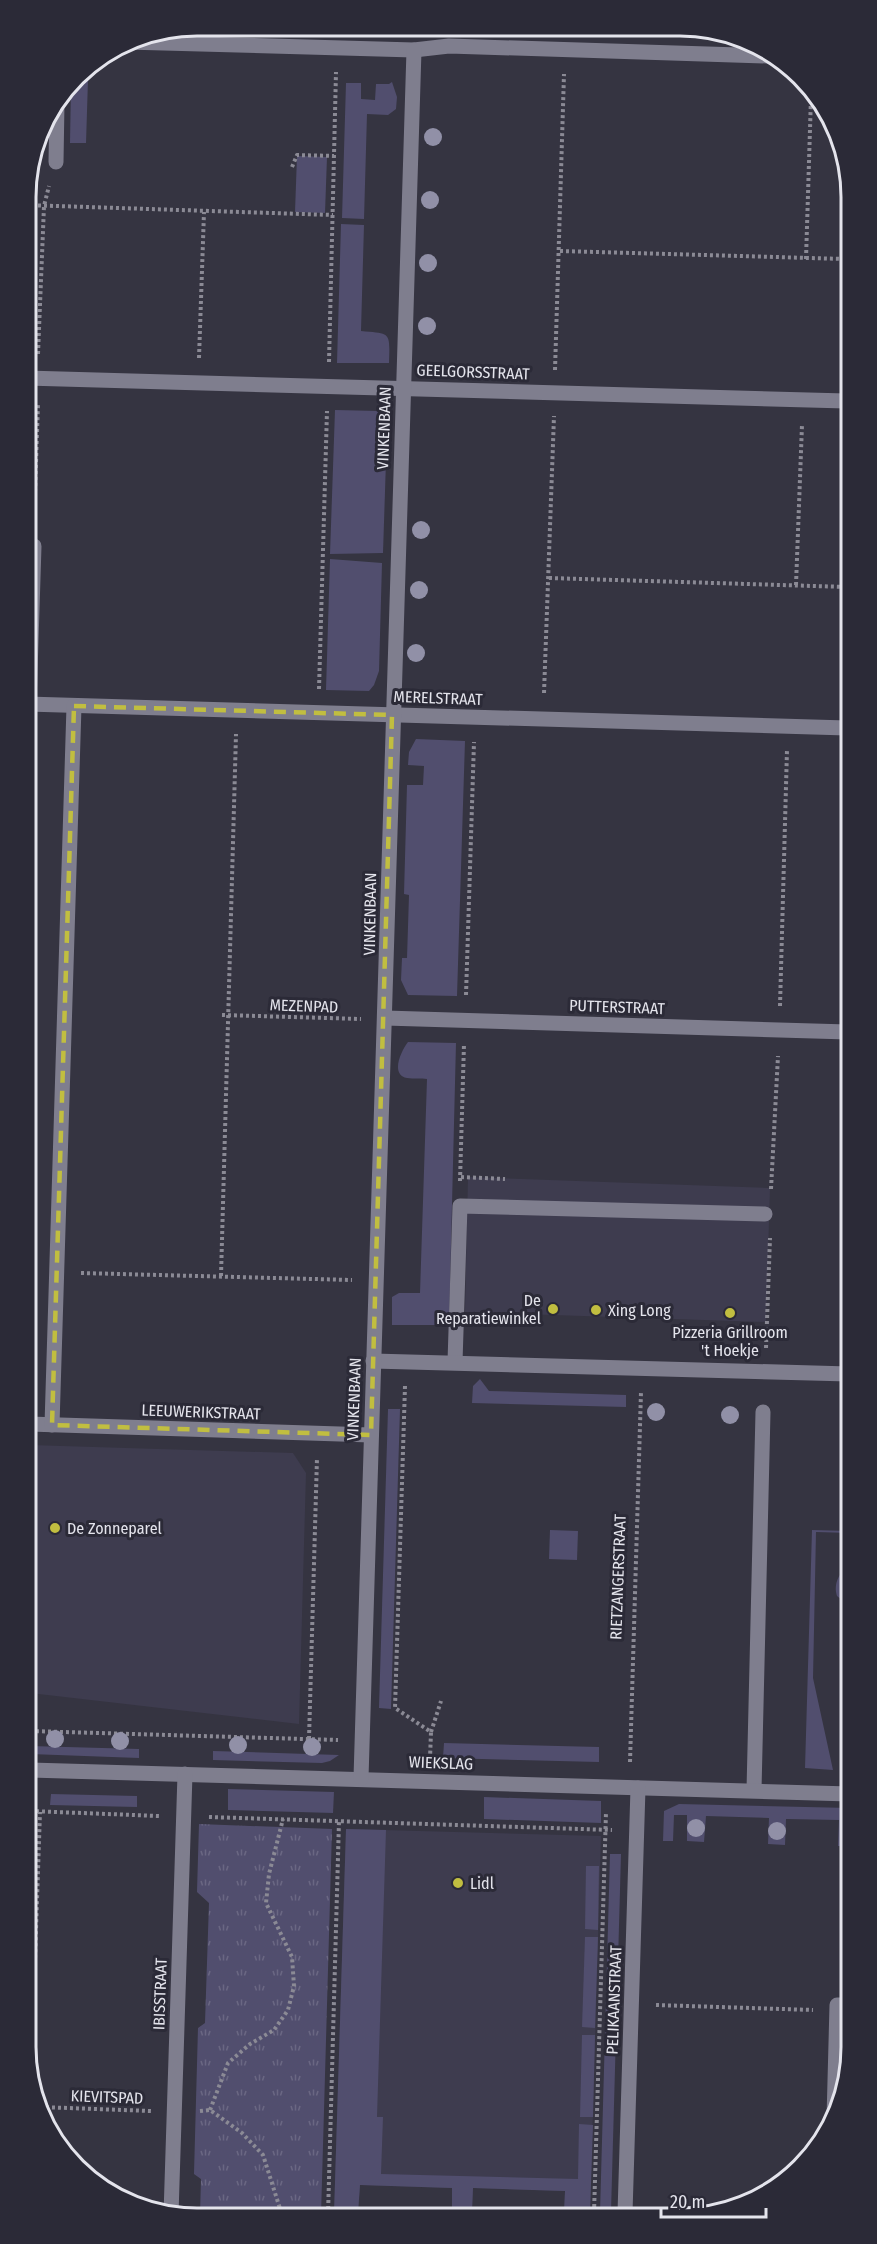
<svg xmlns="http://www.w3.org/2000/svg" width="877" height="2244" font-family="'Fira Sans Condensed',sans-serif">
  <defs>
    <pattern id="park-tufts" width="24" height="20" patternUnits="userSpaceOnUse" patternTransform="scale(1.5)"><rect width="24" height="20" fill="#514e6e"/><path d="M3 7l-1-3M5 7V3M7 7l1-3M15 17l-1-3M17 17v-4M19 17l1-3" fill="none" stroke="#6a6783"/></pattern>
  </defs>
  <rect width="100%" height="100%" fill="#353441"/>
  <g fill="#3e3c4f">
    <polygon points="468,1177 770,1188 766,1322 465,1312"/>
    <polygon points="29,1445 293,1453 306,1473 299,1724 30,1693"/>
    <polygon points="346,1829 601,1836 590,2213 564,2213 565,2191 473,2188 472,2211 470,2214 452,2212 452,2188 360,2185 358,2213 334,2214"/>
  </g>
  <g fill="#514e6e">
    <polygon points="75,79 88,80 86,143 70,143 71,84"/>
    <polygon points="392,82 397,97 396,109 388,115 367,114 364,219 342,218 346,83 361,83 361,99 375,100 376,84 389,84"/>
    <polygon points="297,156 327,157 325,213 295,212"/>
    <path d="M341,224L364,225L361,331C391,334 390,331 389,363H337Z"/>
    <polygon points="335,410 379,411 385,420 387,430 383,553 330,554"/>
    <polygon points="330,559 382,563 379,671 374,685 369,691 326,690"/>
    <polygon points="416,739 465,741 457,996 408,995 401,980 402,958 407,958 409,895 404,894 407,785 423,785 424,766 408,765 409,752"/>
    <path d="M408,1042L456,1043L449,1325H392V1297L399,1293H420L427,1079C421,1078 414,1079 407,1078C390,1075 401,1051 408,1042Z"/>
    <polygon points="480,1379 489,1391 626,1395 626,1407 472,1403 473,1386"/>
    <polygon points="388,1409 400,1409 391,1709 379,1708"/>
    <polygon points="550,1530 578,1531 577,1560 549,1559"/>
    <polygon points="812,1530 850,1531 850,1533 816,1532 813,1678 833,1770 805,1768"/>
    <path d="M850,1566V1602L842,1600L837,1596C833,1584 839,1572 850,1566Z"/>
    <polygon points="444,1743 599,1747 599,1762 443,1758"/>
    <polygon points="30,1746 139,1749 139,1758 30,1754"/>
    <polygon points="213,1751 339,1755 330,1761 322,1763 213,1760"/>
    <polygon points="228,1789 334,1792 333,1813 228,1810"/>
    <polygon points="51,1794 137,1796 137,1807 50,1805"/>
    <polygon points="484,1797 601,1801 601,1823 484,1819"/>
    <polygon points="679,1804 850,1808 851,1847 838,1846 839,1820 786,1819 785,1845 768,1844 769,1818 706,1816 704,1842 687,1841 687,1815 674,1815 673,1841 663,1841 664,1811"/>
    <polygon points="346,1829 386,1830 377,2117 383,2117 381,2174 578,2179 579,2124 593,2125 590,2213 564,2213 565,2191 473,2188 472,2211 470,2214 452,2212 452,2188 360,2185 358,2213 334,2214"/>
    <polygon points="610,1854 621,1854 611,2212 600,2213"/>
    <polygon points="586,1866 599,1866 598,1930 585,1929"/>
    <polygon points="585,1937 598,1937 595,2028 582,2027"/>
    <polygon points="582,2035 595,2035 593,2117 580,2117"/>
  </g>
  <polygon fill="url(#park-tufts)" points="199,1824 332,1829 321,2215 200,2215 201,2179 194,2174 198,2028 205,2023 209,1903 197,1892"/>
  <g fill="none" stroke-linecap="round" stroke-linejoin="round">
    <g stroke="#8b8a95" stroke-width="4" stroke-dasharray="3 3" stroke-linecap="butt">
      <polyline points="292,167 297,155 334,156"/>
      <polyline points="26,205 333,215"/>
      <polyline points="560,251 846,259"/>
      <polyline points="806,259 811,97"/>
      <polyline points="38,354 44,206 49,186"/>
      <polyline points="199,358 204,212"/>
      <polyline points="329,362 336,72"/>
      <polyline points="555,370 564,74"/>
      <polyline points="34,522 38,404"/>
      <polyline points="549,578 847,587"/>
      <polyline points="796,585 802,425"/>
      <polyline points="319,689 327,411"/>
      <polyline points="544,693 554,416"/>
      <polyline points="466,995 474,742"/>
      <polyline points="780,1006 787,750"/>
      <polyline points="222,1015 361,1019"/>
      <polyline points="461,1177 505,1179"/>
      <polyline points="460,1181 464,1044"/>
      <polyline points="771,1189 778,1056"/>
      <polyline points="81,1273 352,1280"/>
      <polyline points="221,1276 236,734"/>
      <polyline points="766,1348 770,1238"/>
      <polyline points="405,1386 395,1708 431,1732 430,1758"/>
      <polyline points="30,1731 338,1740"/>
      <polyline points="431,1732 441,1701"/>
      <polyline points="309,1739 317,1458"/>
      <polyline points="630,1762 641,1392"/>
      <polyline points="30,1811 159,1816"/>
      <polyline points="209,1817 612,1830"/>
      <polyline points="656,2005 813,2010"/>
      <polyline points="31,2078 40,1812"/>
      <polyline points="40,2107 151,2111"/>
      <polyline points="210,2110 228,2063 250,2044 274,2030 288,2010 294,1986 292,1957 266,1903 269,1874 283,1819"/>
      <polyline points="200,2111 210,2110 242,2133 263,2155 282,2215"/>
      <polyline points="594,2213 606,1812"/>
      <polyline points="328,2215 339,1821"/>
    </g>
    <g stroke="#7f7e8e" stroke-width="15">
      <polyline points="29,704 34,546"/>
      <polyline points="455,1362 460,1206 765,1214"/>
      <polyline points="754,1790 763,1412"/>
      <polyline points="834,2119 837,2005 851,2005"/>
    </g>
    <g stroke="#7f7e8e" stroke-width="15">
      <polyline points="126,42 414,50 449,46 768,56"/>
      <polyline points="56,162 57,103"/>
      <polyline points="26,378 846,401"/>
      <polyline points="27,704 847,728"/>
      <polyline points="385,1018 848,1032"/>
      <polyline points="373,1361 849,1374"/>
      <polyline points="29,1424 371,1435"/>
      <polyline points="52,1425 74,706"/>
      <polyline points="30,1770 850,1794"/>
      <polyline points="361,1778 414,50"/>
      <polyline points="625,2213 638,1788"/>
      <polyline points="171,2215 185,1774"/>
    </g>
  </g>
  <g fill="#9190a7">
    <circle cx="433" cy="137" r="9"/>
    <circle cx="430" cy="200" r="9"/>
    <circle cx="428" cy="263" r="9"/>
    <circle cx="427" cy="326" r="9"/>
    <circle cx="421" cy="530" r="9"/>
    <circle cx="419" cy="590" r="9"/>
    <circle cx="416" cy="653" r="9"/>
    <circle cx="656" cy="1412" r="9"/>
    <circle cx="730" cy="1415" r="9"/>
    <circle cx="55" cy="1739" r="9"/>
    <circle cx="120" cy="1741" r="9"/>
    <circle cx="238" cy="1745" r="9"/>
    <circle cx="312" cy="1747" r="9"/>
    <circle cx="696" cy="1828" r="9"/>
    <circle cx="777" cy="1831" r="9"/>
  </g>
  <path fill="none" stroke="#c1be40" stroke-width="4.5" stroke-dasharray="12 8" stroke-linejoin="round" d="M74,706L392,715L371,1435L52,1425Z"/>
  <g fill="#c1be40" stroke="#2b2a37" stroke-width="2">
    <circle cx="553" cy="1309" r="6"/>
    <circle cx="596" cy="1310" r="6"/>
    <circle cx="730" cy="1313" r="6"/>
    <circle cx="55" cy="1528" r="6"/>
    <circle cx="458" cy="1883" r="6"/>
  </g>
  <g text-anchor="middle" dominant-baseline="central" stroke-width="6" stroke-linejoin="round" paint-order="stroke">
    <g font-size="16" fill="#e4e4ec" stroke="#2b2a37">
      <text transform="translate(473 372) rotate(2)">GEELGORSSTRAAT</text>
      <text transform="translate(384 428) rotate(-88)">VINKENBAAN</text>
      <text transform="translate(438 698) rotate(2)">MERELSTRAAT</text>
      <text transform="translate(370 914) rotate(-89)">VINKENBAAN</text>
      <text transform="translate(304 1006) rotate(2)">MEZENPAD</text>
      <text transform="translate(617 1007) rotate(2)">PUTTERSTRAAT</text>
      <text transform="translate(354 1399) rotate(-88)">VINKENBAAN</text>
      <text transform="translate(201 1412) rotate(2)">LEEUWERIKSTRAAT</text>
      <text transform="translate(618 1577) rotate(-88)">RIETZANGERSTRAAT</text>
      <text transform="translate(441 1763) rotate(2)">WIEKSLAG</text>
      <text transform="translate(160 1994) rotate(-88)">IBISSTRAAT</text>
      <text transform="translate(614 2000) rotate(-88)">PELIKAANSTRAAT</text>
      <text transform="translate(107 2097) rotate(2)">KIEVITSPAD</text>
    </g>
    <g font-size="16" fill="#e4e4ec" stroke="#2b2a37" text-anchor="start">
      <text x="541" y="1300" text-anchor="end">De<tspan x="541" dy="18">Reparatiewinkel</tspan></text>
      <text x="608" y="1310">Xing Long</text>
      <text x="730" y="1332" text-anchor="middle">Pizzeria Grillroom<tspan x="730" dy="18">'t Hoekje</tspan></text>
      <text x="67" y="1528">De Zonneparel</text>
      <text x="470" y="1883">Lidl</text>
    </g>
  </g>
  <path d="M0 0H877V2244H0ZM197 36H680A161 161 0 0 1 841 197V2047A161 161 0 0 1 680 2208H197A161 161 0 0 1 36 2047V197A161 161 0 0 1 197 36Z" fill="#2b2a37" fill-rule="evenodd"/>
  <path fill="none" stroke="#e4e4ec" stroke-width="3" d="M197 36H680A161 161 0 0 1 841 197V2047A161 161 0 0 1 680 2208H197A161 161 0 0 1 36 2047V197A161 161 0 0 1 197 36Z"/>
  <path d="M661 2208v9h105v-9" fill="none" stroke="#e4e4ec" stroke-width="3"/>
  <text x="670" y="2208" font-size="18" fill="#e4e4ec" stroke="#2b2a37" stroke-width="4.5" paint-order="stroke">20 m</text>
</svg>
